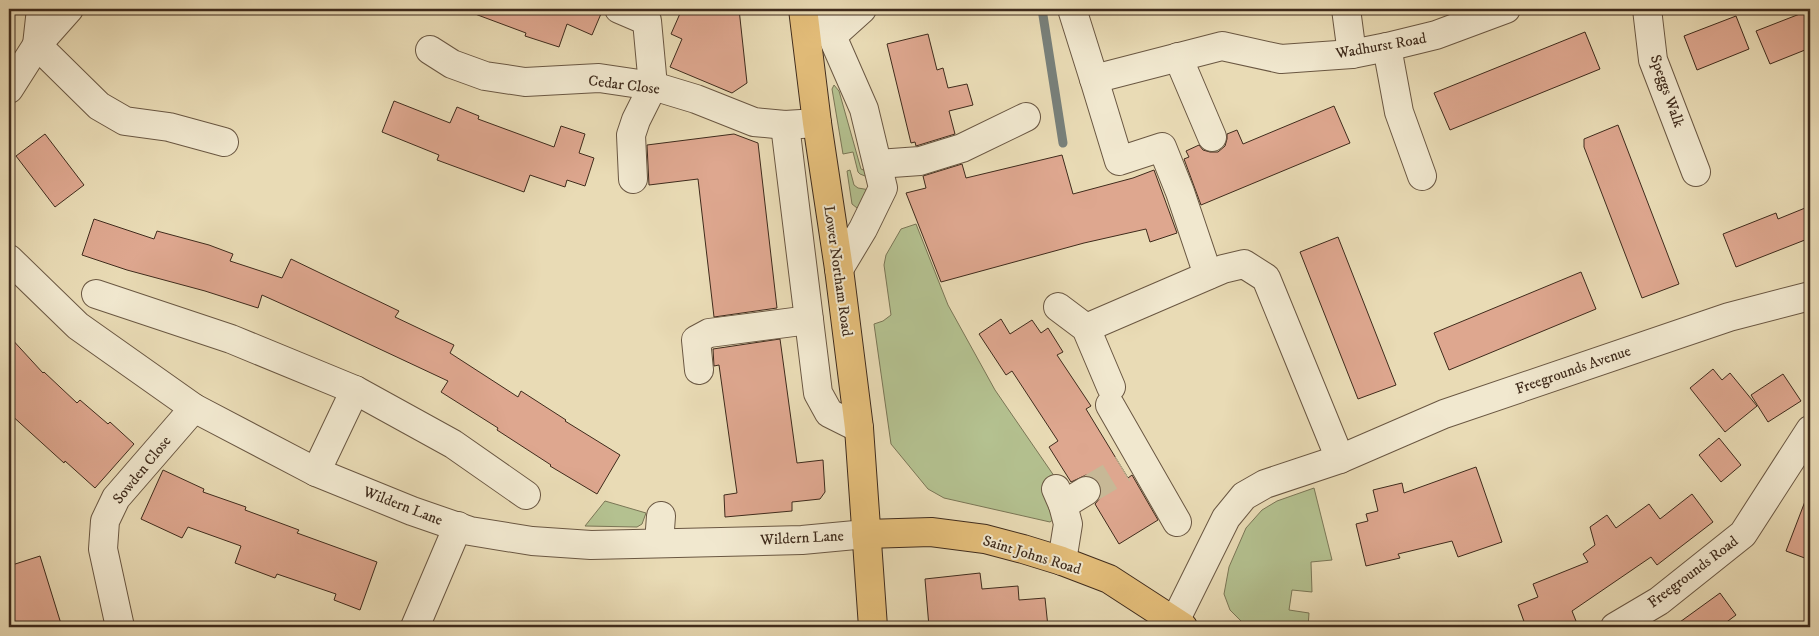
<svg xmlns="http://www.w3.org/2000/svg" width="1819" height="636" font-family="'IM FELL DW Pica',serif">
  <rect width="100%" height="100%" fill="#e9dbb5"/>
  <filter id="stains"><feTurbulence type="fractalNoise" baseFrequency=".004" numOctaves="4"/><feColorMatrix values="0 0 0 0 .2 0 0 0 0 .09 0 0 0 0 .02 0 0 0 .5 -.17"/></filter>
  <radialGradient id="worn" r=".72"><stop offset=".6" stop-color="#630" stop-opacity="0"/><stop offset="1" stop-color="#630" stop-opacity=".3"/></radialGradient>
  <g fill="#b4c190" stroke="#7a7656">
    <polygon points="834,85 839,91 861,169 866,171 870,178 860,174 858,172 853,152 843,154 832,89"/>
    <polygon points="850,170 854,185 858,188 870,190 861,208 857,208 852,204 847,171"/>
    <polygon points="916,224 948,305 995,390 1061,486 1054,519 1050,522 944,498 928,489 891,444 874,324 883,321 891,315 884,265 886,255 901,229"/>
    <polygon points="1314,488 1332,560 1311,562 1312,592 1292,590 1289,610 1309,613 1308,627 1247,627 1230,610 1224,594 1229,567 1246,528 1262,510 1277,501"/>
    <polygon points="605,501 646,513 642,524 637,527 585,526"/>
  </g>
  <g fill="none" stroke-linecap="round" stroke-linejoin="round">
    <polyline stroke="#78807b" stroke-width="9" points="1042,9 1063,143"/>
  </g>
  <g fill="#dea78f" stroke="#3f2b1c">
    <polygon points="468,9 603,9 592,35 567,24 559,47 525,36 526,33 467,11"/>
    <polygon points="682,9 739,9 747,83 732,93 670,67 682,39 671,34"/>
    <polygon points="1810,10 1810,48 1770,64 1756,31"/>
    <polygon points="1736,16 1749,49 1697,70 1684,36"/>
    <polygon points="1585,32 1600,69 1450,130 1434,93"/>
    <polygon points="928,34 937,70 943,68 948,88 967,84 973,105 949,111 955,134 916,146 915,142 911,143 887,44"/>
    <polygon points="394,101 450,123 457,107 479,116 478,119 554,147 561,126 585,134 579,153 594,158 585,186 567,180 565,187 530,175 524,192 437,160 439,155 382,132"/>
    <polygon points="1334,106 1350,143 1201,205 1184,159 1189,157 1186,151 1199,145 1203,150 1210,152 1218,152 1225,146 1227,139 1227,134 1237,130 1243,144"/>
    <polygon points="1618,125 1679,284 1642,298 1584,147 1584,139"/>
    <polygon points="45,134 84,185 55,207 16,156"/>
    <polygon points="734,134 758,143 777,308 714,317 698,179 649,185 647,145"/>
    <polygon points="1062,155 1073,194 1133,178 1154,170 1177,233 1150,242 1146,229 1084,243 941,282 906,193 926,188 923,176 962,164 966,178"/>
    <polygon points="1810,206 1810,238 1736,267 1723,234 1776,213 1778,219"/>
    <polygon points="94,219 154,239 157,231 209,245 233,254 230,261 282,278 291,259 399,311 395,317 454,345 450,353 518,397 521,391 566,420 565,421 620,455 597,494 550,466 551,465 497,430 498,428 441,392 448,381 322,322 262,295 258,308 205,291 127,270 82,255"/>
    <polygon points="1338,237 1396,385 1358,399 1300,252"/>
    <polygon points="1581,272 1596,309 1449,370 1434,333"/>
    <polygon points="1001,319 1010,334 1032,320 1041,333 1048,328 1063,352 1057,355 1091,406 1086,409 1128,478 1132,475 1158,520 1119,544 1095,504 1100,498 1102,491 1099,482 1094,478 1086,475 1071,482 1049,447 1058,441 1012,371 1006,375 979,334"/>
    <polygon points="9,336 43,373 44,372 77,403 80,400 108,424 110,422 134,444 95,488 65,461 64,463 9,413"/>
    <polygon points="780,339 797,463 823,460 825,492 820,499 792,502 792,511 725,517 724,495 737,493 719,365 714,366 713,349"/>
    <polygon points="1713,369 1722,380 1730,373 1757,406 1725,432 1690,388"/>
    <polygon points="1783,374 1801,401 1768,422 1751,395"/>
    <polygon points="1719,438 1741,465 1721,482 1699,455"/>
    <polygon points="1476,467 1502,542 1458,557 1452,541 1398,554 1400,558 1366,566 1356,524 1368,521 1366,514 1378,511 1373,490 1402,483 1404,493"/>
    <polygon points="163,470 204,489 203,492 246,507 245,510 299,530 297,533 377,562 360,610 334,600 336,594 277,574 275,578 235,563 241,546 188,527 182,538 141,519"/>
    <polygon points="1809,491 1810,491 1810,560 1786,551"/>
    <polygon points="1692,494 1713,522 1657,565 1651,557 1572,611 1576,621 1559,627 1526,627 1518,605 1538,597 1533,584 1588,562 1583,554 1595,545 1590,527 1607,515 1616,528 1649,504 1660,519"/>
    <polygon points="40,556 62,627 9,627 9,566"/>
    <polygon points="980,573 982,589 1018,586 1019,600 1045,598 1048,627 929,627 925,579"/>
    <polygon points="1720,593 1736,615 1720,627 1673,627"/>
  </g>
  <g fill="none" stroke-linecap="round" stroke-linejoin="round">
    <polyline stroke="#c7b896" stroke-width="28" stroke-dasharray="28 14" stroke-linecap="butt" points="1086,491 1123,469"/>
    <defs>
      <g id="minor">
        <polyline points="41,9 37,45 99,106 125,121 169,127 224,142"/>
        <polyline points="619,9 647,21 653,86 636,120 631,135 633,179"/>
        <polyline points="818,9 832,36 864,109 883,188 863,229 839,269"/>
        <polyline points="1072,9 1094,79 1222,46 1281,59 1352,54 1387,47 1436,35 1506,9"/>
        <polyline points="1346,9 1352,54"/>
        <polyline points="1647,9 1653,60 1696,172"/>
        <polyline points="832,36 862,9"/>
        <polyline points="1387,47 1399,112 1422,176"/>
        <polyline points="430,50 452,64 485,76 525,82 599,78 653,86 696,99 754,122 785,125 817,123"/>
        <polyline points="1178,57 1212,137"/>
        <polyline points="1094,79 1119,161 1162,147 1180,192 1208,275"/>
        <polyline points="9,89 37,45 69,9"/>
        <polyline points="785,125 818,393 829,413 859,428"/>
        <polyline points="878,164 920,161 962,148 1026,117"/>
        <polyline points="9,259 78,326 194,408 316,472 412,511 470,531 532,541 591,545 802,540 866,534"/>
        <polyline points="96,294 231,339 355,390 453,444 526,495"/>
        <polyline points="1058,307 1086,328 1111,387"/>
        <polyline points="1086,328 1223,269 1244,264 1266,278 1340,459"/>
        <polyline points="699,370 696,340 709,333 809,320"/>
        <polyline points="1110,405 1177,522"/>
        <polyline points="316,472 355,390"/>
        <polyline points="1056,489 1063,505 1068,524 1062,561"/>
        <polyline points="1063,505 1086,491"/>
        <polyline points="659,543 661,516"/>
        <polyline points="1175,621 1226,518 1244,496 1265,484 1340,459 1444,414 1729,317 1810,296"/>
        <polyline points="120,627 103,549 105,521 116,498 194,408"/>
        <polyline points="415,627 458,526"/>
        <polyline points="1615,627 1659,601 1743,534 1810,430"/>
      </g>
      <g id="major">
        <polyline points="803,9 817,123 839,269 859,428 873,627"/>
        <polyline points="866,534 931,532 985,539 1023,549 1062,561 1109,579 1183,627"/>
      </g>
    </defs>
    <use href="#minor" stroke="#6a5742" stroke-width="30"/>
    <use href="#major" stroke="#3f2b1c" stroke-width="30"/>
    <use href="#minor" stroke="#f1e8cf" stroke-width="28"/>
    <use href="#major" stroke="#e4be7a" stroke-width="28"/>
  </g>
  <g text-anchor="middle" dominant-baseline="central" stroke-width="4" stroke-linejoin="round" paint-order="stroke">
    <g font-size="15" fill="#3f2b1c" stroke="#f1e8cf">
      <text transform="translate(1381 46) rotate(-10)">Wadhurst Road</text>
      <text transform="translate(624 85) rotate(7)">Cedar Close</text>
      <text transform="translate(1667 91) rotate(71)">Speggs Walk</text>
      <text transform="translate(838 271) rotate(82)">Lower Northam Road</text>
      <text transform="translate(1573 370) rotate(-19)">Freegrounds Avenue</text>
      <text transform="translate(142 470) rotate(-51)">Sowden Close</text>
      <text transform="translate(403 506) rotate(21)">Wildern Lane</text>
      <text transform="translate(802 538) rotate(-3)">Wildern Lane</text>
      <text transform="translate(1032 555) rotate(17)">Saint Johns Road</text>
      <text transform="translate(1693 572) rotate(-37)">Freegrounds Road</text>
    </g>
  </g>
  <rect width="1819" height="636" fill="none" stroke="#e9dbb5" stroke-width="30"/>
  <rect x="10" y="10" width="1799" height="616" fill="none" stroke="#3f2b1c" stroke-width="2.5"/>
  <rect x="15" y="15" width="1789" height="606" fill="none" stroke="#3f2b1c"/>
  <rect width="100%" height="100%" filter="url(#stains)"/>
  <rect width="100%" height="100%" fill="url(#worn)"/>
</svg>
